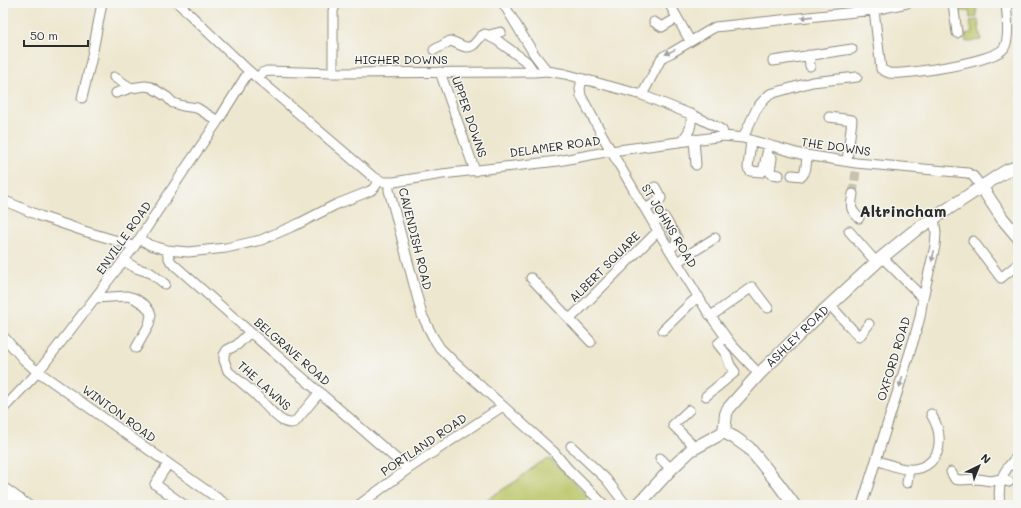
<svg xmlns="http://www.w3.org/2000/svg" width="1021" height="508" viewBox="0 0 1021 508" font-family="Mali,sans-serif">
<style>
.green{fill:#bac668;stroke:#72784a}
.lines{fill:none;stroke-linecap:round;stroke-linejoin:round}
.minor-tunnel{stroke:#c7c1ae;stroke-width:9;stroke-dasharray:9 4.5;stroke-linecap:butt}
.minor-casing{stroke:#8c897d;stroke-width:11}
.major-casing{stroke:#8c897d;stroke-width:14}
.minor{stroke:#fff;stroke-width:9}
.major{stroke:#fff;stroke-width:12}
.oneway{fill:#a0a0a0}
.labels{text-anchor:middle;stroke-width:3;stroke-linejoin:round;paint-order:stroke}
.street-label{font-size:12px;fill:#2b2b2b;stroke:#f6f6f2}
.district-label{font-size:16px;font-weight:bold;fill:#2b2b2b;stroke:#f6f6f2}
</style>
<rect width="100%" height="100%" fill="#f6f6f2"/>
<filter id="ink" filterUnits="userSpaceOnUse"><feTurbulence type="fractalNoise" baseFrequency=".025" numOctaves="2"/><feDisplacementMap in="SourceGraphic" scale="8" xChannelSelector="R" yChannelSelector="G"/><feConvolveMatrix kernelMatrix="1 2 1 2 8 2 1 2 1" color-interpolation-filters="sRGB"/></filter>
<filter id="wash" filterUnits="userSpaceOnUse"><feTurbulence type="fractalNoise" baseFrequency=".012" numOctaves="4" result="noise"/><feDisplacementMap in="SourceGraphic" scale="16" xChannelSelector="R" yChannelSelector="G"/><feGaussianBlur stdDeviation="0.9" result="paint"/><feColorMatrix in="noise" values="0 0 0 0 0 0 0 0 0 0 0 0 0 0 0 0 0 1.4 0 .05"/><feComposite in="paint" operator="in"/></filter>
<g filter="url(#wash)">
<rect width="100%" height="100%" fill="#eee7cf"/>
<path class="green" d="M958,3H976L977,17L970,18L969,11H959Z
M978,20L981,40L966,42L965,34L972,33L970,21Z
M548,459L551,460L588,496L581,505H478L516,481L537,464Z"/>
</g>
<g filter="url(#ink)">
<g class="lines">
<path class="minor-tunnel" d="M853,194L856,171"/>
<g class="minor-casing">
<path id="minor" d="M178,3L211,35L249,71L372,176L383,182H394L442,174L558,161L611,151L724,136L743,138L800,154L856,163L968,173L973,176L981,186
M503,3L534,54L547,71
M669,3L690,41
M953,3L957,33
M874,10L881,69C884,71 886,72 889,73C906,75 995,62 1004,48C1010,40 1007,14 1006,3
M654,22L662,27L677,18
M489,35L501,32
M434,50L450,41C456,42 460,46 466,47C476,48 477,37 485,34L498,41L527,62L534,72
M809,55L810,66
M773,61L852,49
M440,72L475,171
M333,73V11L336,3
M114,77L131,88L116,93
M258,78L262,73L267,71L333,73L534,72L547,71L565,74L642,95L695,116L717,127L722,130L724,136
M582,79L580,89L581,96L611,151L658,231L707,311L731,344L759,374
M131,88L145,86L151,87L167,97L173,103L183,106L197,108L218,121
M642,95L661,59L664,56L671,53L715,27L874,10L907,3
M82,98L91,61L102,3
M829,117L852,120L847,161
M743,138L756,110L761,103L770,94L812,82L857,77
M694,139L696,165
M751,140L748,168L750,171L762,172L763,171L769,145
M682,141C690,131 692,127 691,114
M772,158L770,171L771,174L779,175
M792,175L802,176C807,171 806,163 807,156
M389,182V190L422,315L433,337L440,348L454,362L554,452L568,469L604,505
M853,194C851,207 849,208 859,218
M3,200L40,216L84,231L128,244L134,247
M645,209L660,200L661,198L655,187
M653,222L662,217L665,218L677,238L676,244L669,249
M849,231L876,262
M140,239L150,245L167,250L188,252L226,248L261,240L298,224L335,205L370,191L374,188L379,180
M973,241L1001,278L1018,264
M167,250L168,256L171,262L250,332L408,469
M882,257L923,298
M124,261L136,268L151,273L165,284
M677,262L715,238
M531,278L591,342
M95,298L127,296L134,298L145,305L150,312L151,315L149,325L136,348
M830,305L859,337L869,324
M711,316L752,287L768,308
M570,319L658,231
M663,330L693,301L699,297
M250,332L237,345L227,350L224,355V360L228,371C237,379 246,386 255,394C264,403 272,414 283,421C287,423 290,424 295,422L320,392
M3,336L24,360L33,368L227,505
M706,396L735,372L730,365L726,354L718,344L726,337
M3,409L38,372L134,247L185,169L218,121L249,71
M689,410L673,425L695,447
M571,446L606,479L626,505
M660,458L671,469
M876,460C886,463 896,468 906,469C926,471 941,458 939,437C939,429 935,421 931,414
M168,464L155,484L184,505
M951,472L955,479L960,480L978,479L991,481L1001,479L1009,482
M907,483L909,469
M3,487L28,505
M5,505L13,494
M359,505L408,469L503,406
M862,505L914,339L920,317L923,298L935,246L936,233L934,217
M1000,505C997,483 1002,471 1018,456"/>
</g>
<g class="major-casing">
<g id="major">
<path d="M981,186L1002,218L1018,237"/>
<path id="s1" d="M724,432L726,414L728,409L759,374L815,319L880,259L913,232L998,176L1008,170L1018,167"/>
<path d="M724,432L735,438L749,448L777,482L794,505"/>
<path d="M638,505L671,469L691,450L724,432"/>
</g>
</g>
<use href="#minor" class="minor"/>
<use href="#major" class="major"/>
</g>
<defs><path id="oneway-solid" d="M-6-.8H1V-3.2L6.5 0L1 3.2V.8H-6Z"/></defs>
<g class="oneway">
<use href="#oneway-solid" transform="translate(807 17) rotate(174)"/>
<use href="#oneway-solid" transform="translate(670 52) rotate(154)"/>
<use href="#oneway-solid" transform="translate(933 256) rotate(103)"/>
<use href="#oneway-solid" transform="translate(901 382) rotate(107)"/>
</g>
</g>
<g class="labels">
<g class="street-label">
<text x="401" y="64">HIGHER DOWNS</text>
<text transform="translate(469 117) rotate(71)" y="4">UPPER DOWNS</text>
<text transform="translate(555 147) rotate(-8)" y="4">DELAMER ROAD</text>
<text transform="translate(836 147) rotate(8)" y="4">THE DOWNS</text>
<text transform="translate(669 226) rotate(59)" y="4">ST JOHNS ROAD</text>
<text transform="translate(124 238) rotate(-55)" y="4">ENVILLE ROAD</text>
<text transform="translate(415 239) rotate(76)" y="4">CAVENDISH ROAD</text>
<text transform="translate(605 267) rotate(-45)" y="4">ALBERT SQUARE</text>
<text dy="4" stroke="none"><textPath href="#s1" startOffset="124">ASHLEY ROAD</textPath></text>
<text transform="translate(292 352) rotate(41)" y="4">BELGRAVE ROAD</text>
<text transform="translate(894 359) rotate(-73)" y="4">OXFORD ROAD</text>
<text transform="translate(264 386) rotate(42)" y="4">THE LAWNS</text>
<text transform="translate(119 414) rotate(36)" y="4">WINTON ROAD</text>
<text transform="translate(424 445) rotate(-34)" y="4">PORTLAND ROAD</text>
</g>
<g class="district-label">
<text x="903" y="217">Altrincham</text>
</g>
</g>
<rect width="1021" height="508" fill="none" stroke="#f6f6f2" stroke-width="16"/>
<g transform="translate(979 466) rotate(43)" stroke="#f6f6f2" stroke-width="3" paint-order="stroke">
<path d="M0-3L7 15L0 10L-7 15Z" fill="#2b2b2b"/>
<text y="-6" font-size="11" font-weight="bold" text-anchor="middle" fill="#2b2b2b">N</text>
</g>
<path d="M24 40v6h64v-6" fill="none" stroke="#2b2b2b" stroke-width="2"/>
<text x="30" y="40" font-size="12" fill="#2b2b2b" stroke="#f6f6f2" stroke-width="3" paint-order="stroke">50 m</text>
</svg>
